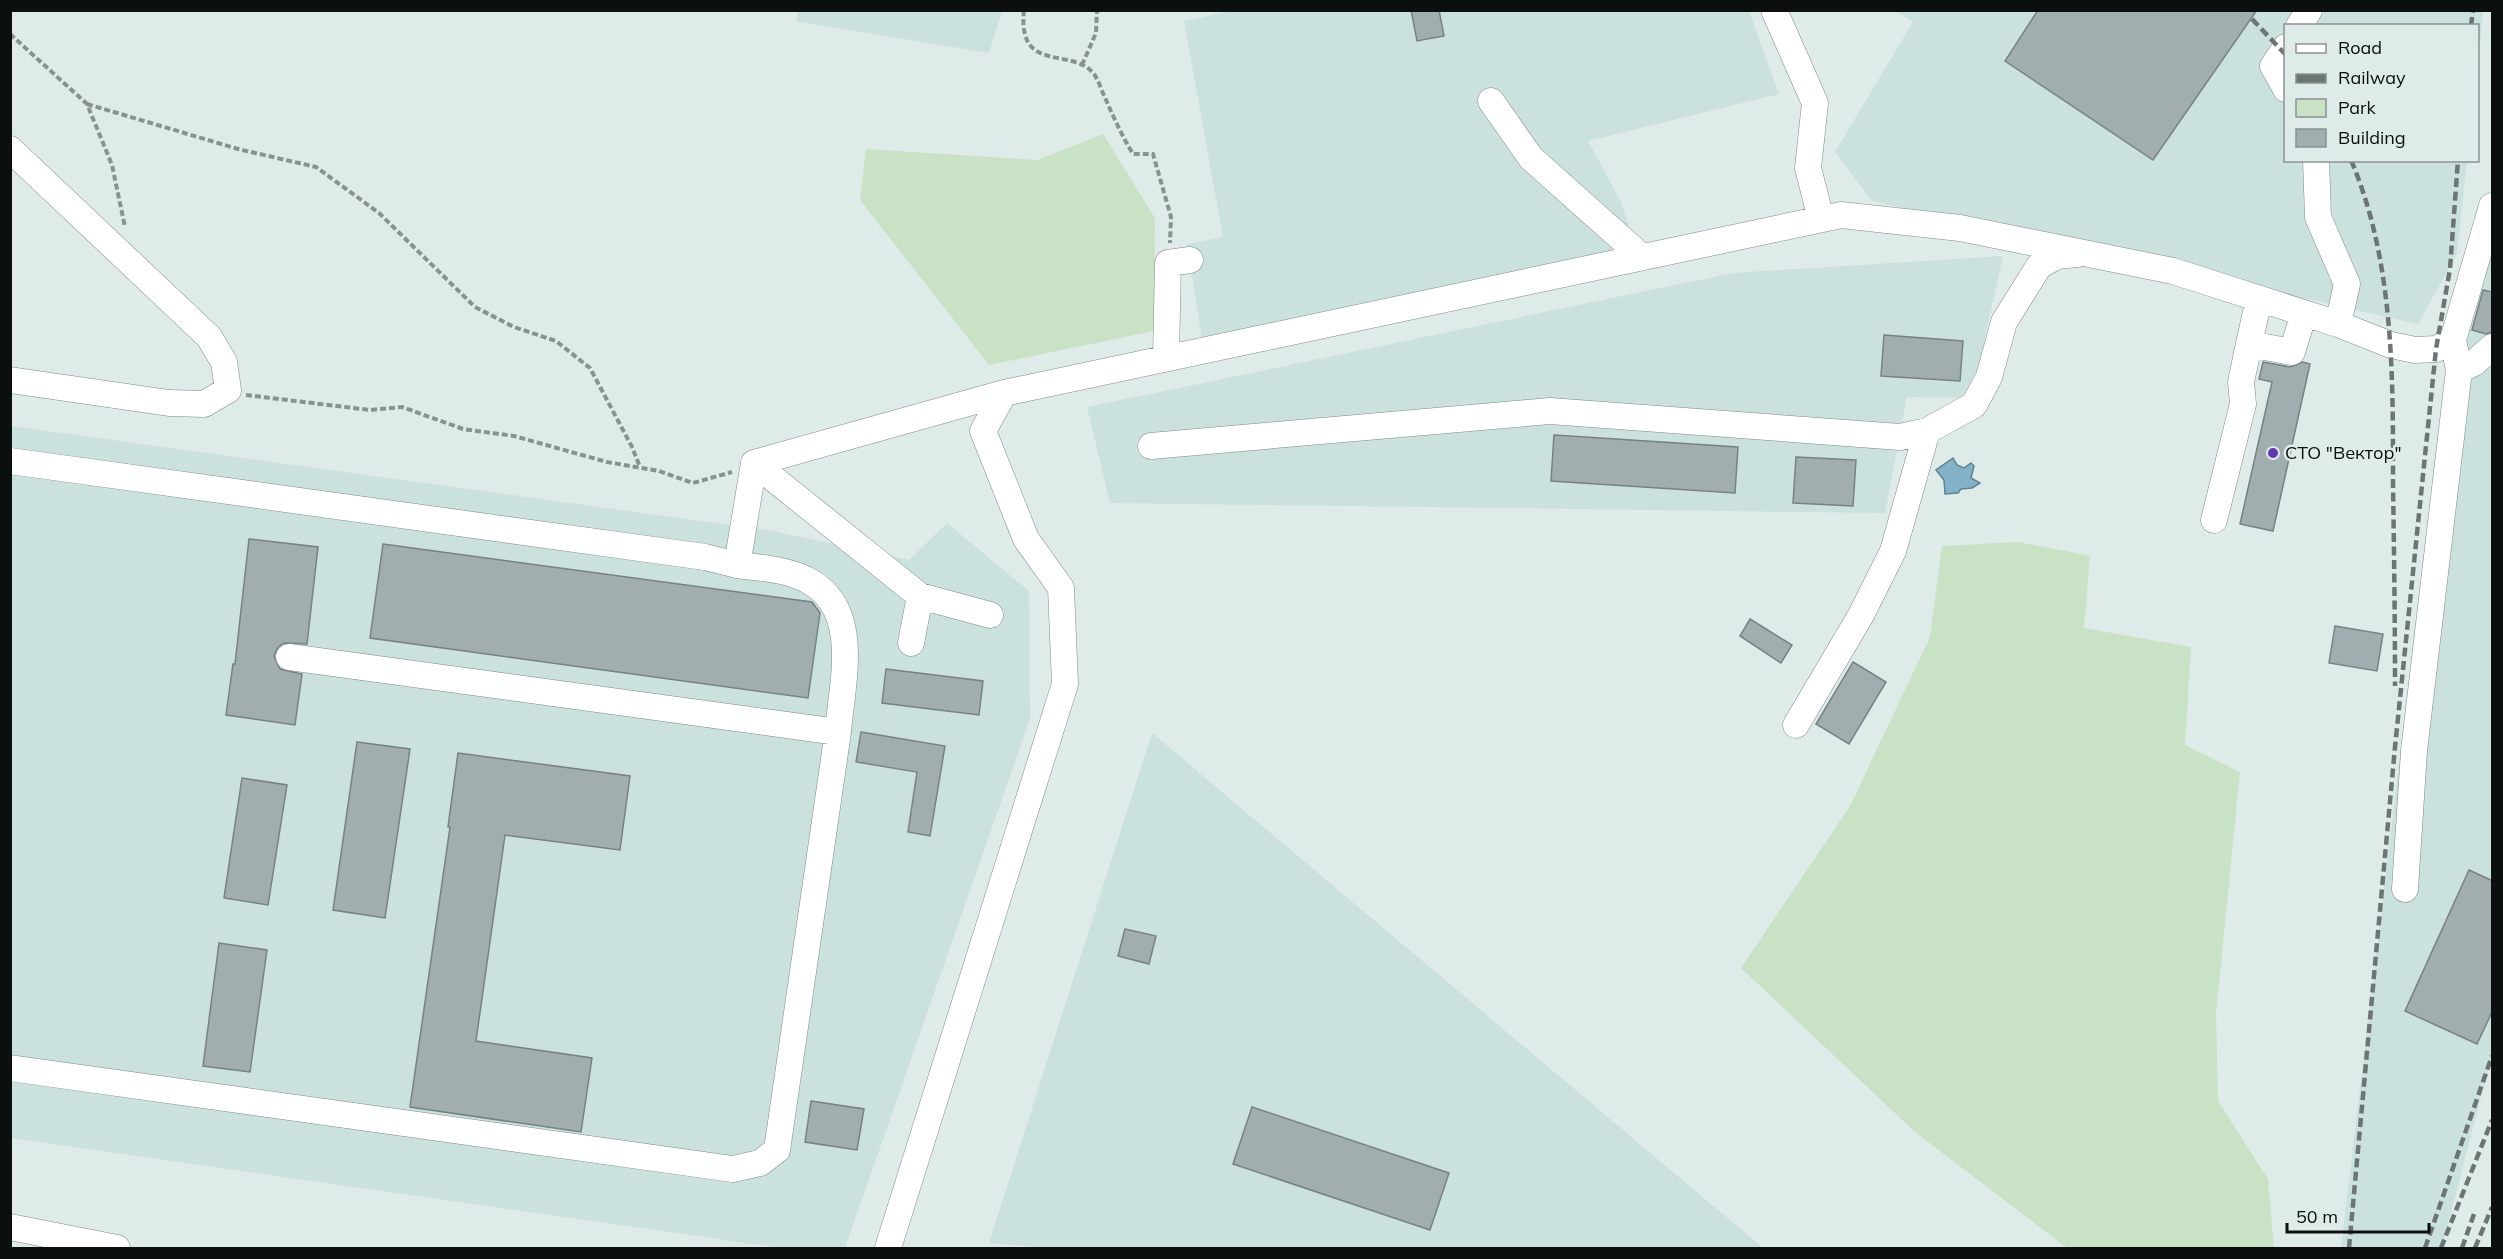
<svg xmlns="http://www.w3.org/2000/svg" width="2503" height="1259" viewBox="0 0 2503 1259" font-family="Mulish,sans-serif">
<style>
.built{fill:#cae1dd}
.green{fill:#c9e2c6}
.water{fill:#84b3c9;stroke:#608291;stroke-width:1.5}
.building{fill:#a1adaf;stroke:#768284;stroke-width:1.5}
.lines{fill:none;stroke-linecap:round;stroke-linejoin:round}
.minor-casing{stroke:#7e8a88;stroke-width:27}
.path{stroke:#899291;stroke-width:4;stroke-dasharray:6 3;stroke-linecap:butt}
.minor{stroke:#fff;stroke-width:26}
.rail{stroke:#6c7573;stroke-width:4.5;stroke-dasharray:9 4.5;stroke-linecap:butt}
.poi-dot{fill:#6037af;stroke:#deebe9;stroke-width:2}
.labels{text-anchor:middle;stroke-width:5;stroke-linejoin:round;paint-order:stroke}
.poi-label{font-size:18px;fill:#0b100f;stroke:#deebe9;text-anchor:start}
</style>
<rect width="100%" height="100%" fill="#deebe9"/>
<path class="built" d="M1236,10L1749,11L1779,94L1588,141L1620,200L1636,247L1203,346L1187,244L1223,237L1184,21Z
M798,11V10L1002,11L989,53L796,21Z
M1896,11H2483L2478,65V26H2286V160L2467,161L2457,254L2418,324L1872,201L1835,152L1913,22Z
M2492,242V1054L2442,1248H2341L2418,605L2466,329Z
M2003,256L1974,386L1966,398L1907,397L1885,513L1110,503L1087,407L1733,273Z
M11,426L773,531L909,560L947,523L1029,591L1030,719L845,1248H781L11,1138Z
M1152,733L1763,1248H1046L989,1243Z"/>
<path class="green" d="M1103,134L1155,218L1154,331L989,365L860,200L866,149L1037,160Z
M2019,542L2090,556L2084,628L2191,647L2185,745L2240,772L2216,1014L2218,1101L2268,1179L2274,1248H2067L1915,1132L1741,968L1850,806L1930,637L1942,546Z"/>
<path class="water" d="M1953,458L1957,465L1964,468L1971,463L1974,466L1971,478L1980,483L1972,488L1961,489L1958,493L1945,494L1944,480L1936,470Z"/>
<path class="building" d="M1411,10H1439L1444,36L1417,41Z
M2038,10H2257L2153,160L2005,61Z
M2483,290L2493,292V332L2486,334L2472,330Z
M1884,335L1963,341L1960,381L1881,376Z
M2263,362L2290,367L2303,362L2310,364L2273,531L2240,524L2272,382L2259,379Z
M1554,435L1738,447L1735,493L1551,481Z
M1796,457L1856,460L1853,506L1793,503Z
M249,539L318,547L307,644L284,643L278,647L274,656L280,669L302,674L295,725L226,715L233,664H235Z
M383,544L812,602L820,613L808,698L370,638Z
M1750,619L1792,645L1781,663L1740,636Z
M2335,626L2383,634L2377,671L2329,663Z
M1853,662L1886,682L1849,744L1816,724Z
M886,669L983,681L979,715L882,703Z
M861,732L945,746L930,836L908,832L917,772L856,762Z
M357,742L410,749L385,918L333,910Z
M458,753L630,776L620,850L505,835L476,1041L592,1058L581,1132L410,1107L450,827H448Z
M242,778L287,785L268,905L224,898Z
M2469,870L2493,881V1010L2477,1044L2405,1011Z
M1125,929L1156,936L1149,964L1118,956Z
M219,943L267,950L250,1072L203,1066Z
M811,1101L864,1109L857,1150L805,1142Z
M1252,1107L1449,1173L1430,1230L1233,1164Z"/>
<g class="lines">
<g class="minor-casing">
<path id="minor" d="M1774,10L1815,103L1808,168L1821,219
M2299,26L2309,10
M2286,47L2273,66L2286,89
M1491,101L1531,158L1642,257
M10,149L209,337L224,362L228,390L204,404L169,403L10,380
M2316,160L2318,217L2347,284L2338,324
M2249,344L2259,299
M1166,358L1168,263L1190,260
M2459,370L2474,363L2492,347
M1151,446L1550,411L1900,437L1927,431L1974,405L1989,377L2004,322L2039,266L2057,256L2077,254
M10,461L705,557L737,565
M754,463L920,596L990,615
M2214,520L2243,404L2241,382L2249,344L2292,352L2304,313
M911,643L920,596
M289,657L838,732C842,682 862,610 809,581C788,569 760,568 737,565L754,463L1004,393
M1796,725L1861,615L1893,551L1927,431
M2405,889L2414,751L2459,370L2453,340L2492,206
M10,1068L733,1169L760,1163L777,1150L838,732
M10,1227L117,1248
M888,1248L1065,684L1061,588L1026,539L983,431L1004,393L1841,215L1960,228L2173,271L2338,324L2391,345L2415,350L2436,349L2453,340"/>
</g>
<path class="path" d="M1024,10C1017,75 1072,46 1094,74C1099,81 1102,92 1106,100C1114,118 1122,136 1133,154H1153L1171,217L1170,243
M10,34L87,104L112,165L125,227
M1082,65L1096,33L1097,10
M87,104L238,149L316,167L379,213L475,307L514,327L556,341L590,368L632,447L640,467
M246,395L370,410L402,407L463,429L514,436L607,462L659,471L693,483L732,472"/>
<use href="#minor" class="minor"/>
<path class="rail" d="M2252,19L2286,55
M2471,26L2473,10
M2351,160C2394,261 2393,375 2393,482C2394,550 2395,618 2395,686
M2349,1248L2395,747L2436,349L2450,269L2458,160
M2425,1248L2492,1056
M2441,1248L2492,1120
M2462,1248L2474,1214
M2475,1248L2492,1207"/>
</g>
<circle class="poi-dot" cx="2273" cy="453" r="6"/>
<g class="labels">
<g class="poi-label">
<text x="2285" y="459">СТО "Вектор"</text>
</g>
</g>
<rect width="2503" height="1259" fill="none" stroke="#0b100f" stroke-width="24"/>
<rect x="2284" y="24" width="195" height="138" fill="#deebe9" stroke="#8a9392" stroke-width="1.5"/>
<rect x="2296" y="44" width="30" height="9" fill="#ffffff" stroke="#8a9392" stroke-width="1.5"/>
<text x="2338" y="54" font-size="18" fill="#0b100f">Road</text>
<rect x="2296" y="74" width="30" height="9" fill="#6c7573" stroke="#8a9392" stroke-width="1.5"/>
<text x="2338" y="84" font-size="18" fill="#0b100f">Railway</text>
<rect x="2296" y="99" width="30" height="18" fill="#c9e2c6" stroke="#8a9392" stroke-width="1.5"/>
<text x="2338" y="114" font-size="18" fill="#0b100f">Park</text>
<rect x="2296" y="129" width="30" height="18" fill="#a1adaf" stroke="#8a9392" stroke-width="1.5"/>
<text x="2338" y="144" font-size="18" fill="#0b100f">Building</text>
<path d="M2287 1223v9h142v-9" fill="none" stroke="#0b100f" stroke-width="3"/>
<text x="2296" y="1223" font-size="18" fill="#0b100f" stroke="#deebe9" stroke-width="4.5" paint-order="stroke">50 m</text>
</svg>
